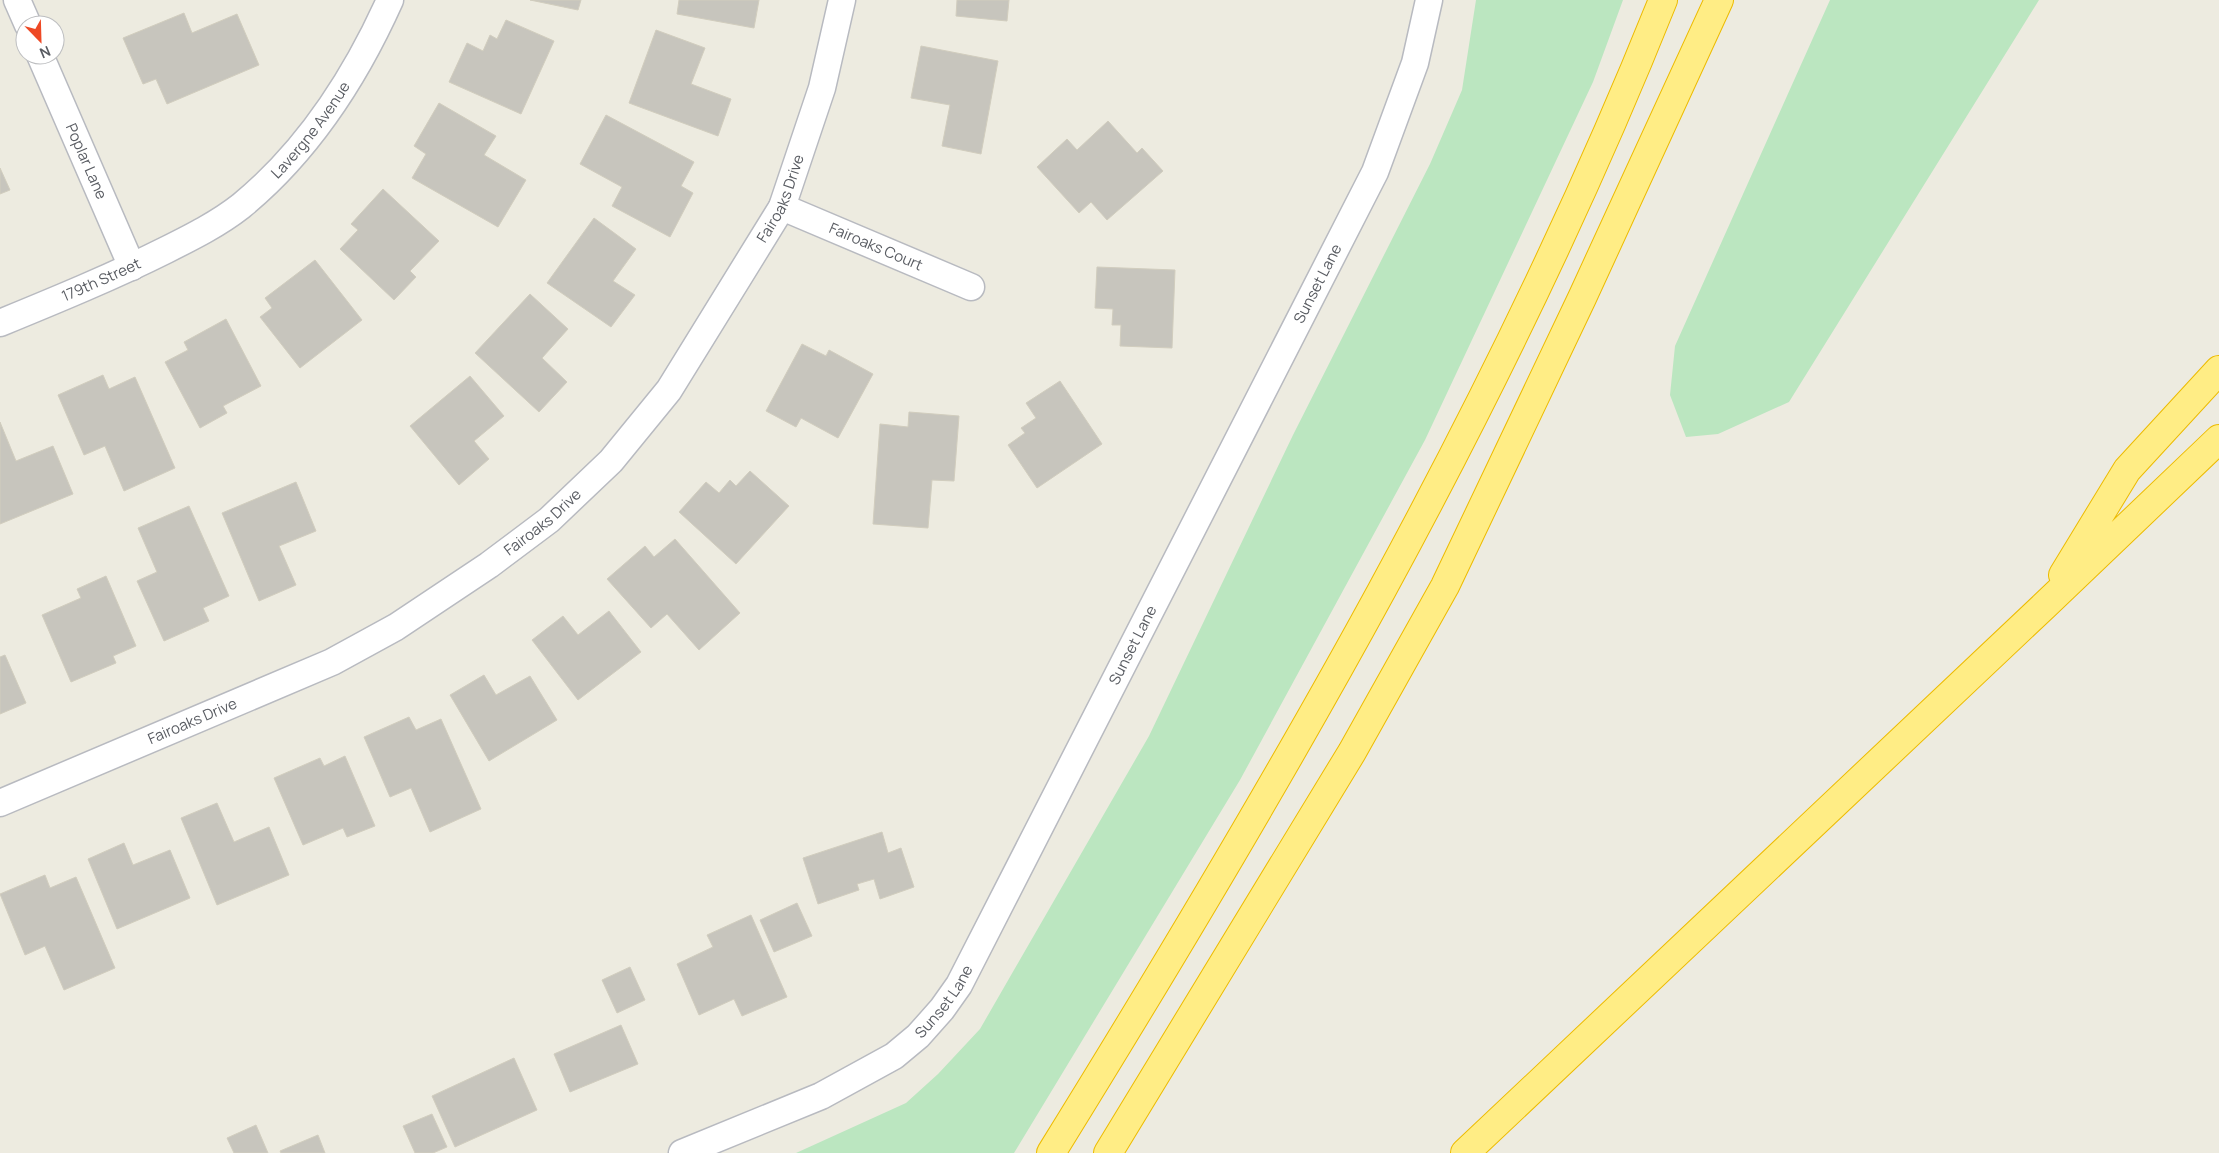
<svg xmlns="http://www.w3.org/2000/svg" width="2219" height="1153" viewBox="0 0 2219 1153" font-family="Manrope,sans-serif">
<style>
.green{fill:#bbe6c0}
.building{fill:#c7c5bd;stroke:#d1cdbe}
.lines{fill:none;stroke-linecap:round;stroke-linejoin:round}
.minor-casing{stroke:#b8bac0;stroke-width:29}
.motorway-casing{stroke:#edbb00;stroke-width:30}
.minor{stroke:#fff;stroke-width:26}
.motorway{stroke:#ffed85;stroke-width:28}
.labels{text-anchor:middle;stroke-width:4;stroke-linejoin:round;paint-order:stroke}
.street-label{font-size:15px;fill:#595c62;stroke:#fff}
</style>
<rect width="100%" height="100%" fill="#edebe0"/>
<path class="green" d="M1476,0H1623L1593,82L1425,440L1240,780L1014,1153H796L906,1103L938,1074L980,1029L1149,736L1293,435L1430,164L1462,90Z
M1830,0H2039L1789,402L1718,434L1686,437L1670,395L1675,346Z"/>
<path class="building" d="M530,0H581L578,10Z
M679,0H759L754,28L677,14Z
M957,0H1009L1007,21L956,16Z
M184,13L192,33L237,14L259,65L167,104L156,79L143,84L123,38Z
M506,20L554,41L521,114L449,82L467,43L483,51L490,35L497,39Z
M656,30L705,48L691,84L731,99L718,136L629,103Z
M921,46L998,61L981,154L942,146L950,105L911,98Z
M439,103L496,136L484,155L526,180L498,227L412,178L426,154L414,146Z
M606,115L694,162L681,186L693,193L670,237L612,206L622,187L580,164Z
M1108,121L1137,153L1142,148L1163,171L1107,220L1091,202L1079,213L1037,167L1067,139L1077,150Z
M0,168L10,190L0,194Z
M383,189L439,241L410,271L416,277L394,300L340,249L358,230L351,224Z
M594,218L636,249L613,281L635,295L611,327L547,283Z
M315,260L362,320L300,368L260,317L272,308L265,298Z
M1097,267L1175,270L1172,348L1120,346L1121,325H1112L1113,309L1095,308Z
M530,294L568,329L542,358L567,382L539,412L475,353Z
M226,319L261,386L223,406L227,413L200,428L165,362L188,350L184,342Z
M802,344L826,356L829,350L873,374L838,438L801,418L796,427L766,411Z
M103,375L109,389L135,377L175,468L124,491L105,446L84,455L58,395Z
M470,376L504,416L474,441L489,459L459,485L410,426Z
M1060,381L1102,444L1037,488L1008,445L1025,433L1021,428L1036,418L1026,403Z
M909,412L959,416L954,481L932,480L928,528L873,524L880,424L908,427Z
M0,422L16,461L53,446L73,494L0,524Z
M750,471L789,506L736,564L679,512L706,482L719,493L730,480L736,486Z
M296,482L316,531L279,546L296,585L259,601L222,513Z
M189,506L229,596L203,608L209,621L164,641L137,581L157,572L138,528Z
M675,539L740,613L699,650L667,614L651,628L607,579L645,546L654,557Z
M106,576L136,646L113,656L116,663L71,682L42,615L81,598L77,589Z
M609,611L641,652L578,700L532,640L563,616L578,635Z
M5,655L26,703L0,714V657Z
M484,675L496,695L530,676L557,720L489,761L450,695Z
M409,717L416,730L441,719L481,809L430,832L411,788L390,797L364,737Z
M345,756L375,826L347,837L343,828L303,845L274,778L320,758L324,766Z
M217,803L234,842L269,827L289,875L217,905L181,818Z
M882,832L888,853L901,848L914,887L880,899L874,879L857,884L859,890L818,904L803,858Z
M124,843L133,865L170,850L190,898L117,929L88,859Z
M45,875L50,888L76,877L115,968L64,990L45,946L25,955L0,894Z
M797,903L812,936L774,952L760,920Z
M751,915L787,997L742,1016L734,999L699,1015L677,964L713,947L707,935Z
M630,967L645,1000L617,1013L602,980Z
M621,1025L638,1064L570,1092L554,1054Z
M514,1058L537,1110L455,1147L432,1096Z
M432,1114L447,1147L433,1153H415L403,1126Z
M256,1125L268,1153H234L227,1138Z
M318,1135L325,1153H281L280,1151Z"/>
<g class="lines">
<g class="minor-casing">
<g id="minor">
<path d="M17,0L28,25"/>
<path id="s1" d="M40,55L132,267"/>
<path id="s2" d="M782,207L971,287"/>
<path id="s3" d="M0,323C56,300 112,277 166,250C192,237 218,224 241,206C308,151 355,78 390,0"/>
<path id="s4" d="M0,803L332,662L396,627L489,565L549,520L611,461L669,390L782,207L822,88L842,0"/>
<path id="s5" d="M682,1153L821,1096L894,1056L918,1036L942,1009L959,985L1375,172L1415,63L1429,0"/>
</g>
</g>
<g class="motorway-casing">
<path id="motorway" d="M2063,575L2127,470L2219,370
M1051,1153C1280,783 1501,405 1663,0
M1108,1153L1352,752L1445,586L1582,298L1719,0
M1465,1153L2044,606L2219,439"/>
</g>
<use href="#minor" class="minor"/>
<use href="#motorway" class="motorway"/>
</g>
<g class="labels">
<g class="street-label">
<text dy="5" stroke="none"><textPath href="#s3" startOffset="372">Lavergne Avenue</textPath></text>
<text dy="5" stroke="none"><textPath href="#s1" startOffset="116">Poplar Lane</textPath></text>
<text dy="5" stroke="none"><textPath href="#s4" startOffset="1020">Fairoaks Drive</textPath></text>
<text dy="5" stroke="none"><textPath href="#s2" startOffset="102">Fairoaks Court</textPath></text>
<text dy="5" stroke="none"><textPath href="#s3" startOffset="110">179th Street</textPath></text>
<text dy="5" stroke="none"><textPath href="#s5" startOffset="1118">Sunset Lane</textPath></text>
<text dy="5" stroke="none"><textPath href="#s4" startOffset="614">Fairoaks Drive</textPath></text>
<text dy="5" stroke="none"><textPath href="#s5" startOffset="712">Sunset Lane</textPath></text>
<text dy="5" stroke="none"><textPath href="#s4" startOffset="209">Fairoaks Drive</textPath></text>
<text dy="5" stroke="none"><textPath href="#s5" startOffset="308">Sunset Lane</textPath></text>
</g>
</g>
<g transform="translate(40 40) rotate(157)"><circle r="24" fill="#ffffff" stroke="#bdbec0"/>
<path d="M0-4L9 19L0 12L-9 19Z" fill="#ee4925"/>
<text y="-8" font-size="14" font-weight="bold" text-anchor="middle" fill="#595c62">N</text>
</g>
</svg>
